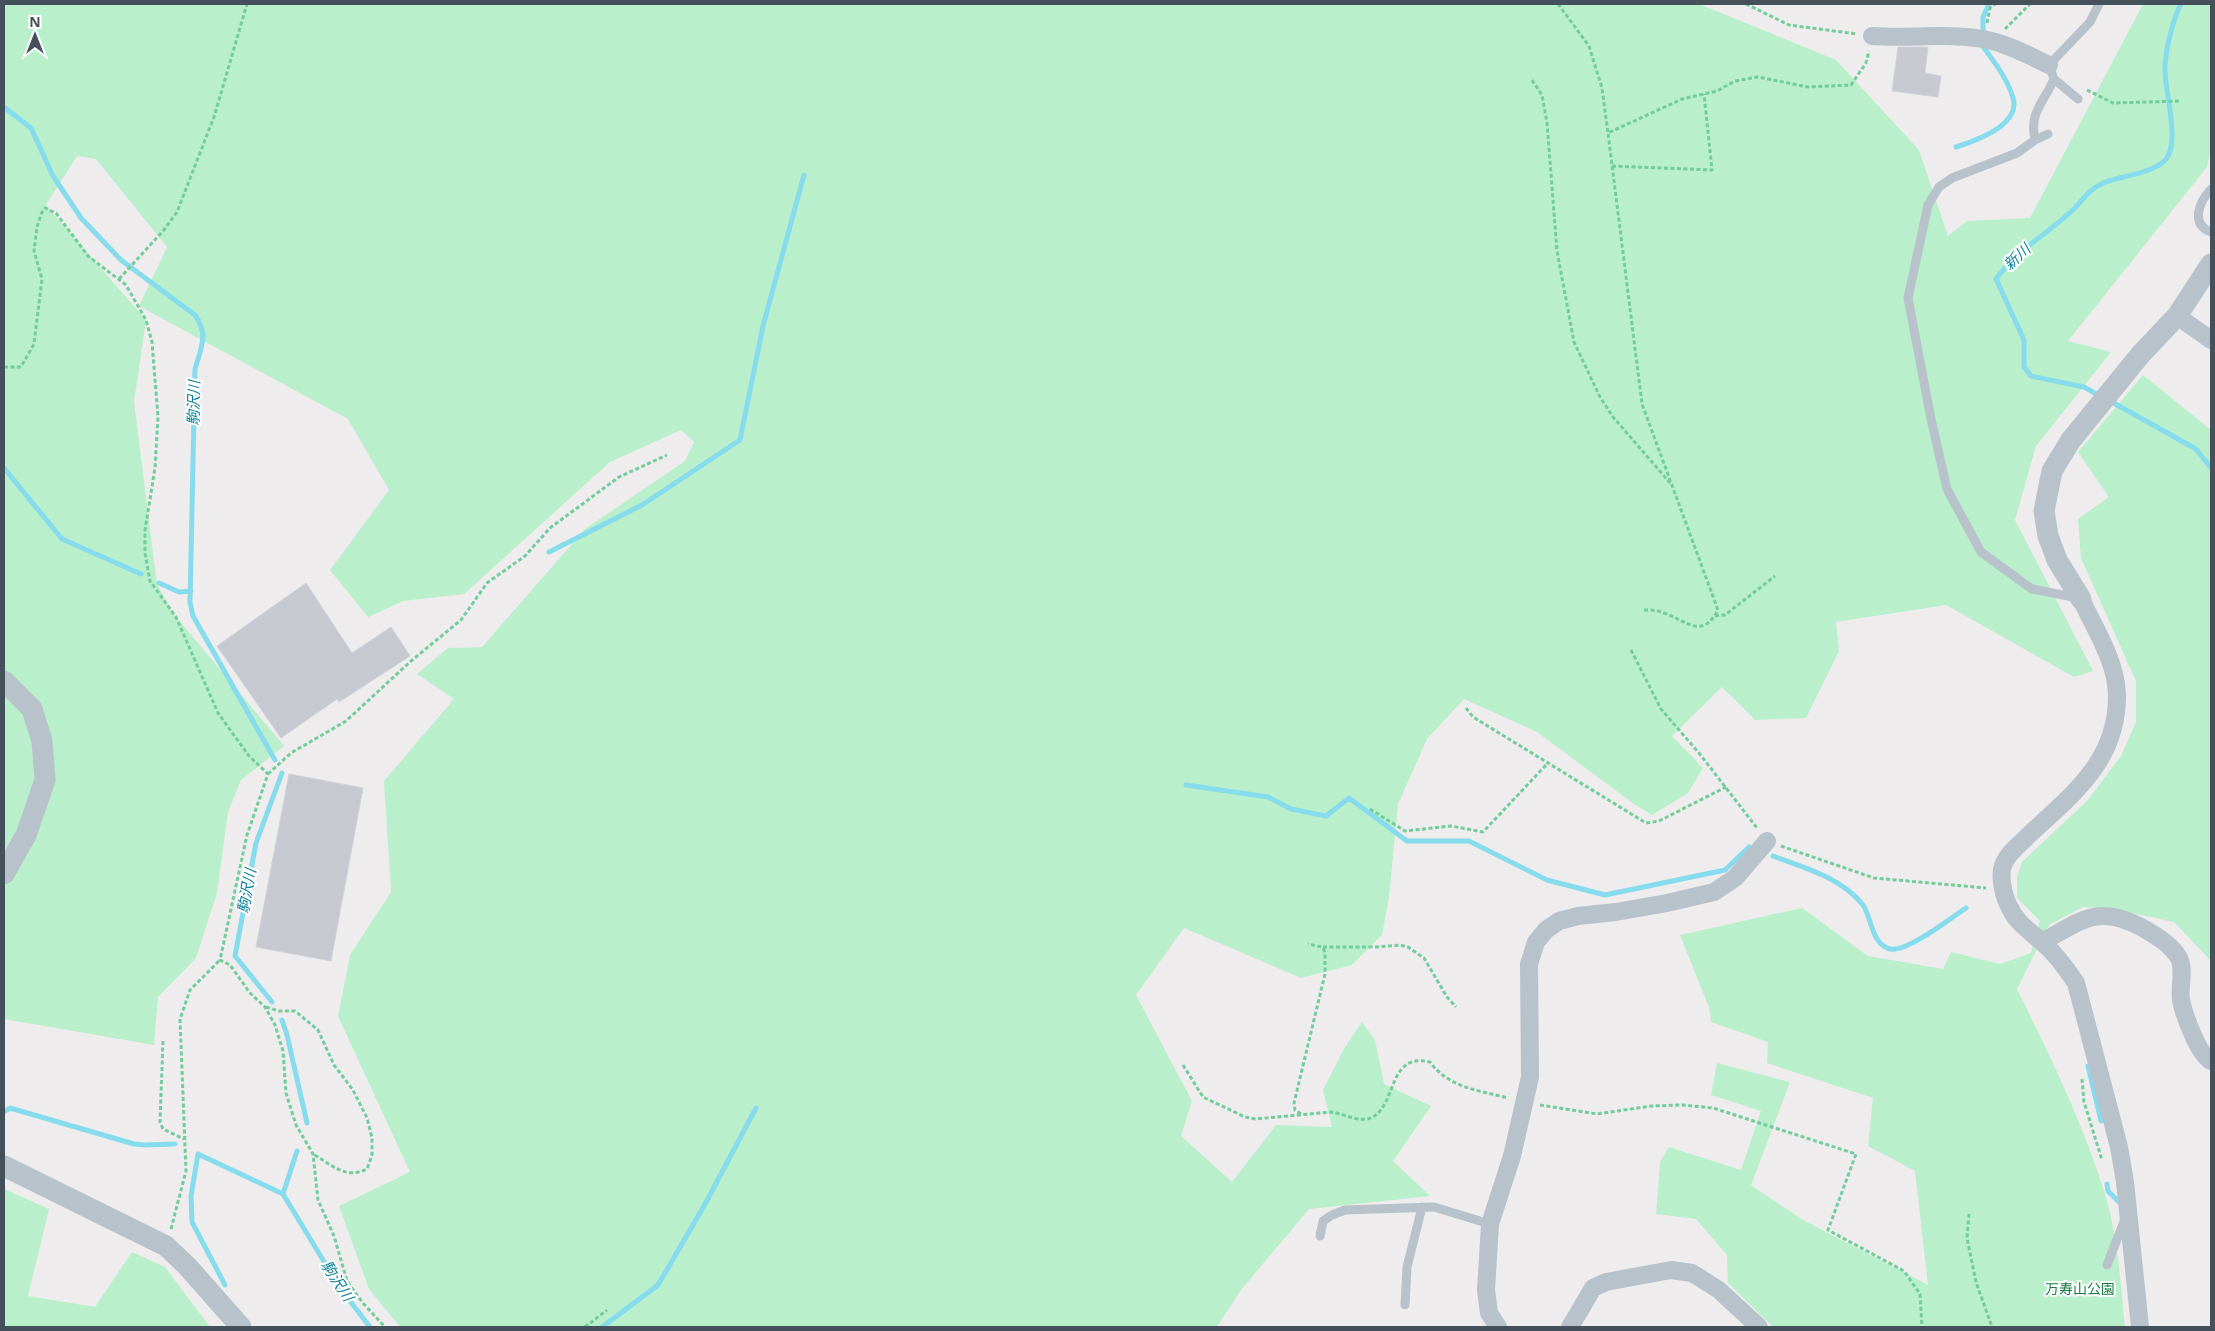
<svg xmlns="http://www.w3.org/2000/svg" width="2215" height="1331" viewBox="0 0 2215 1331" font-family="'Noto Sans','Noto Sans JP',sans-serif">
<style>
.green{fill:#b9efcb}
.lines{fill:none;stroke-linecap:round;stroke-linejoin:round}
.stream{stroke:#86dcec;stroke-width:5}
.building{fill:#c6cad0;stroke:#d0d3d8}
.path{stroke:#71cd9b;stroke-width:3;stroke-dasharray:4 2.5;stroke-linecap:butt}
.service{stroke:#b8c2ca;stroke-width:9}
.minor{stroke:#b8c2ca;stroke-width:18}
.tertiary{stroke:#b8c2ca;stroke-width:21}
.labels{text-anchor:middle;stroke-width:4;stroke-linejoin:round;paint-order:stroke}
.park-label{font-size:14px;fill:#167b44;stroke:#fff}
.water-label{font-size:15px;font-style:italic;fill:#0c8298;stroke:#fff}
</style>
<rect width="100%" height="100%" fill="#efeced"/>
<path class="green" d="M4,4H1699L1836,60L1919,150L1948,236L1967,221L2030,218L2143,4H2211V148L2207,167L2068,341L2111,352L2036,446L2015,520L2093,671L2074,677L1946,605L1836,622L1839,651L1806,718L1755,720L1722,687L1672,736L1703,768L1688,793L1652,815L1634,804L1537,732L1464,699L1427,739L1398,804L1389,897L1382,935L1352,965L1301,978L1184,928L1136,995L1192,1101L1181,1136L1232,1182L1276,1125L1332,1127L1323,1090L1345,1047L1362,1022L1375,1040L1384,1084L1431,1106L1393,1161L1430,1196L1309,1209L1241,1290L1217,1327H400L369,1289L339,1206L410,1172L338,1016L350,955L391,892L384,781L454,699L417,674L448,648L482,647L585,529L685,461L694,442L681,430L610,462L464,594L403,601L368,617L330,570L389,490L348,419L139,306L167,247L96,159L77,156L46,205L146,320L134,402L157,584L172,612L284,746L241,780L228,812L217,893L196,958L158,997L154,1045L4,1019Z
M2143,375L2211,430V961L2174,922L2113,909L2083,907L2049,925L2017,989C2049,1054 2081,1119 2103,1188C2118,1233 2120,1281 2125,1327H1773L1728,1283L1727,1255L1696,1219L1656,1214L1660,1162L1669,1147L1741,1170L1761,1111L1711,1095L1717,1063L1790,1082L1751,1185L1803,1220L1928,1285L1915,1171L1868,1146L1873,1098L1767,1063L1768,1042L1711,1022L1709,1007L1680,935L1802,908L1868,956L1943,969L1951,952L2000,964L2031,953L2040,921L2017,898V877L2022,862L2087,801L2121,756L2136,722V681L2081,558L2078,519L2109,497L2078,452Z
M4,1189L49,1209L28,1296L95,1307L132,1252L165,1267L210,1327H4Z"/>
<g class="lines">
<path class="stream" d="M1983,32V17L1989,4
M4,107L31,128L53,176L81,218L121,260L195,315C209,335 201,347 195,369L190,602L193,616L275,760
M1956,147C1975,141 2021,125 2013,98C2008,80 1995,63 1984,48
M2100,396L2084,387L2031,376L2024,367V340L1996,279C2017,250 2050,232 2075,208C2084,198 2090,189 2103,183C2119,176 2160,173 2168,156C2179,136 2164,89 2165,66C2166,48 2173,19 2181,4
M2110,401L2196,449L2211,468
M4,468L62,539L141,574
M549,552L642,505L740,440L763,326L804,175
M159,583L179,592L191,591
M1186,785L1268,797L1291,809L1326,816L1349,798L1407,841H1469L1547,880L1605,895L1725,870L1749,847
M1773,856C1804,868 1841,877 1863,905C1872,918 1871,944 1890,949C1906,953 1951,918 1966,908
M272,1002L235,956L256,843L282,773
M282,1020L287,1035L307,1123
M2088,1066L2101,1121
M4,1112L10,1108L134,1144L145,1145L175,1144
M297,1151L283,1194L340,1288L370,1327
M2107,1184L2108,1191L2119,1202
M225,1285L192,1222L191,1196L198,1154L283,1194
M602,1327L658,1285L704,1206L756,1108"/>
</g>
<path class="building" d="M1898,47H1928L1925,73L1941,76L1938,97L1892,91Z
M306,583L352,653L391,627L410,656L339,702L337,699L281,738L217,646Z
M289,774L363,788L331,961L256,947Z"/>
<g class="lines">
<path class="path" d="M1558,4L1589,46L1602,88L1608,133
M1746,4L1789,25L1857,34
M1987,23L1990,8L1995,4
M2005,29L2030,4
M1532,80L1542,95L1547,123L1557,251L1574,342L1600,397L1613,417L1671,484
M2087,90L2113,103L2181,101
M1612,166L1712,170L1704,94
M119,279L164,230L177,212L214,117L247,4
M4,367H21L34,344L42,279L34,251L37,227L41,214L45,208L56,213L88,256L126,285L146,320L152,342L158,417L155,468L145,530V553L150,581L176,617L218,713L249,756L268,774L247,835L220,960L230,965L250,993L265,1007L275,1025L283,1051L286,1093L296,1125L313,1154L318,1200L334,1236L347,1281L362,1302L385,1327
M1644,610C1651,610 1658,610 1664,613C1687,621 1702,640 1718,610L1642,404L1608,133L1682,99L1717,91L1735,81L1758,77L1808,87L1851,85L1866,63L1869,51
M1715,616L1725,615L1775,576
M1631,650L1661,709L1699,753L1757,828
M1466,708L1473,717L1646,823L1659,821L1726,787
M268,774L291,753L346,721L411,661L461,620L487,583L525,556L550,528L619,477L667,455
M1370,809L1405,831L1451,826L1483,832L1547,764
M1781,846L1874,878L1986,888
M1323,947H1376L1400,945L1408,947L1424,958L1447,997L1456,1007
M266,1007L279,1011H295L318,1030L334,1065L353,1090L367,1118L372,1138V1155L367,1169C345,1180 331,1164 313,1154
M163,1041L160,1122L163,1129L184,1139
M1183,1065L1203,1097L1245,1117L1255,1119L1331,1112C1344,1113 1359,1124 1373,1117C1397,1103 1388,1052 1430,1062C1449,1088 1478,1090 1508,1098
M2082,1079L2084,1102L2102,1160
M1540,1105L1597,1114L1651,1106L1682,1105L1713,1108L1856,1154L1828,1230L1904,1271L1920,1294L1922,1327
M1301,1114L1295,1110L1294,1103L1325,974V952L1322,947L1308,944
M1969,1214L1967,1238L1976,1282L1992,1327
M171,1229L186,1171L180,1019L190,990L220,960
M585,1327L607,1310"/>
<path class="service" d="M2054,79L2078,99
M2035,140L2048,134
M2211,189C2199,202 2190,224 2211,232
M2078,598L2032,589L1981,552L1947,489L1931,419L1908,298L1928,205L1939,187L1952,178L2017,153L2035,140C2029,112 2043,104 2054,79L2049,65L2090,22L2099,4
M1320,1236L1323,1221L1332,1215L1345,1210L1434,1207L1490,1224
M2107,1265L2125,1219
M1405,1305L1407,1267L1422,1207"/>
<path class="minor" d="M1872,36C1911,39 1950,32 1988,40C2010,45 2030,56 2049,65
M2177,316L2211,340
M2081,599C2095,629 2116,661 2117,694C2118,760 2074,793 2030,834C2020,844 2005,855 2002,869C2000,880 2004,897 2009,906C2016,923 2030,931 2042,942C2056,954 2066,968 2076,983L2119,1147L2125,1182L2140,1327
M2042,942C2081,921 2097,904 2141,927C2155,935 2171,944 2179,958C2185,970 2179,987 2181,1000C2184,1015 2198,1054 2211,1061
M1498,1327L1489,1313L1486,1290L1490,1224L1512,1156L1530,1077L1529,964L1536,942L1546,930L1559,921L1578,916L1616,912L1667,903L1714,892L1735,878L1767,841
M1570,1327L1593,1288L1606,1282L1671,1270L1692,1273L1719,1290L1759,1327"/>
<path class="tertiary" d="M2081,599L2057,560L2048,536L2044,511L2052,471L2071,440L2141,354L2177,316L2211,264
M4,681L32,709L42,741L45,780L26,835L4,874
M4,1166L166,1246L187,1266L241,1327"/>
</g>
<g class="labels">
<g class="park-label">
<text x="2080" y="1294">万寿山公園</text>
</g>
<g class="water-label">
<text transform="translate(2017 257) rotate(-43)" y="5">新川</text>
<text transform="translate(194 403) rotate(-89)" y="5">駒沢川</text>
<text transform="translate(247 891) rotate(-80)" y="5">駒沢川</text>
<text transform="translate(337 1281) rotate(57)" y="5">駒沢川</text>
</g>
</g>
<rect width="2215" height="1331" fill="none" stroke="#45515a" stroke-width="10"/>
<g transform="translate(35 35)" stroke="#ffffff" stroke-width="4" paint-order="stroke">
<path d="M0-4L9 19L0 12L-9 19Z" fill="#45515a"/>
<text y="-8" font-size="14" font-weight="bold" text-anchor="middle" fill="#45515a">N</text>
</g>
</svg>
